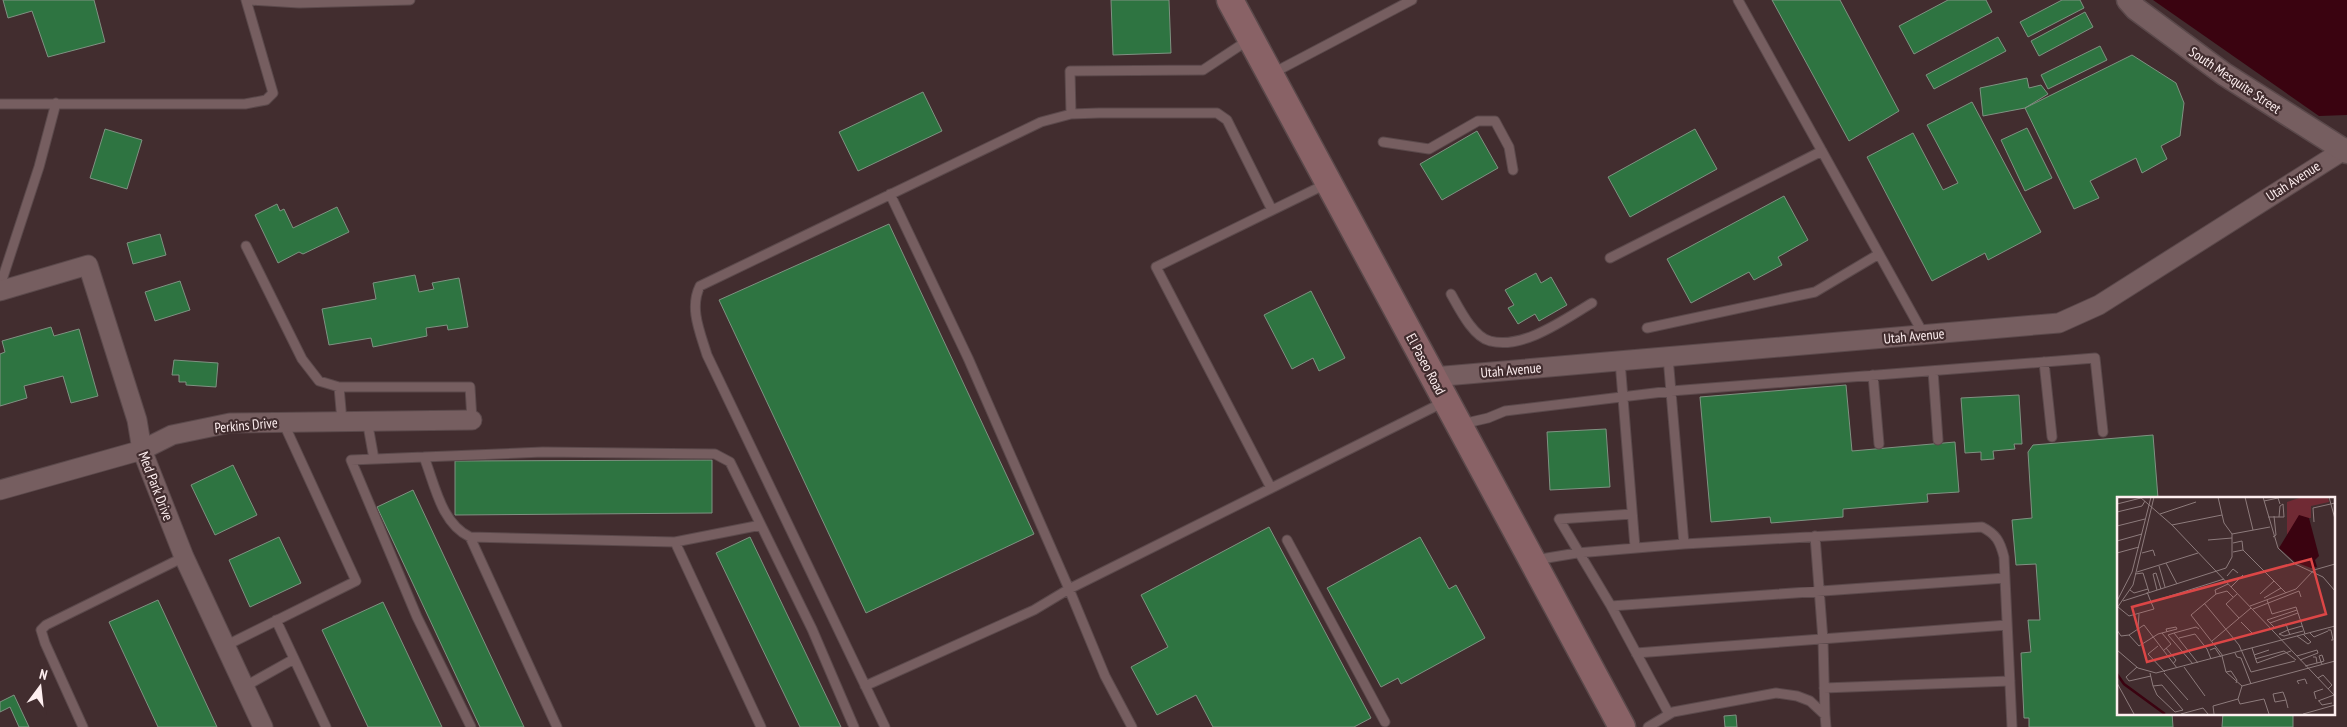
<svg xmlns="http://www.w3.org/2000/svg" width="2347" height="727" viewBox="0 0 2347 727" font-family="'PT Sans Narrow',sans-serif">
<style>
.water{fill:#3a0310}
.building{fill:#2e7441;stroke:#7f9282}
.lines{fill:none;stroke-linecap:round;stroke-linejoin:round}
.service-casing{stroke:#5b494b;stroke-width:11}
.minor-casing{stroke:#5b494b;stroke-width:21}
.tertiary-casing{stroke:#5b494b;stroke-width:25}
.secondary-casing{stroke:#5b494b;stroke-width:29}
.service{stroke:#765e60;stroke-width:9}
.minor{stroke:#765e60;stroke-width:19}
.tertiary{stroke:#765e60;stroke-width:22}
.secondary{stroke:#896266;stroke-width:26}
.labels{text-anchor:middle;stroke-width:4.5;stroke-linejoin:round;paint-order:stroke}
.street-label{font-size:14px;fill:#feeff0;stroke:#422d2f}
.inset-river{fill:none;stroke:#3a0310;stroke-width:2.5}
.inset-road{fill:none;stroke:#8d7b7c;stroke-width:1}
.view{fill:#dc4646;fill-opacity:0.15;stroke:#dc4646;stroke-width:2.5}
.inset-edge{fill:none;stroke:#feeff0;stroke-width:2.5}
</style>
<rect width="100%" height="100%" fill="#422d2f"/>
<path class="water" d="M2153,0H2347V115L2319,116Z"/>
<path class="building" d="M3,0H94L105,42L48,57L32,11L8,18Z
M1111,0H1169L1171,53L1113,55Z
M1772,0H1840L1899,111L1849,141Z
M1948,0H1986L1992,12L1914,54L1899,26Z
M2062,0H2080L2084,8L2028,37L2020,22Z
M2085,12L2093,27L2039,56L2031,41Z
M1998,37L2006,51L1934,89L1926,75Z
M2100,46L2107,60L2048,89L2041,75Z
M2132,55L2176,83L2184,103L2180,136L2161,146L2167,159L2142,173L2136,158L2090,181L2099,198L2074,209L2025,108Z
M2027,78L2029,88L2041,85L2048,94L2025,108L1983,116L1980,88Z
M923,92L942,131L858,171L839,132Z
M1972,102L2041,232L1988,260L1985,253L1932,281L1867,157L1913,133L1943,190L1958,183L1927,125Z
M2027,128L2052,178L2025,191L2001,140Z
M105,129L142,140L127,189L90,178Z
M1695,129L1717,169L1630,217L1608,177Z
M1477,131L1498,168L1442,200L1420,164Z
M1784,196L1808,240L1778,257L1782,265L1754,280L1749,272L1691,303L1667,259Z
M277,204L280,211L284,209L293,228L337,207L349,232L303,254L299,252L278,263L255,215Z
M889,224L1034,534L866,613L719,300Z
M160,234L166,255L133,264L127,243Z
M1536,273L1541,283L1551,277L1567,305L1539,321L1535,314L1518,324L1508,308L1514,305L1505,290Z
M415,275L419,292L434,289L432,283L459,278L468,327L448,330L447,325L426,328L427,336L373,347L371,338L329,345L322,309L376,299L373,283Z
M180,281L190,310L155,321L145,292Z
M1311,291L1345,358L1319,371L1313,358L1292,369L1264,315Z
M51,327L54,336L79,329L98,396L71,403L63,376L24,386L27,398L0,406V354L5,352L2,341Z
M174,360L218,363L216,387L186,385V382H179V375H172Z
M1846,385L1852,451L1955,442L1959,492L1927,494L1928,502L1843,509V517L1771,523L1770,517L1711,522L1700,397Z
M2019,395L2022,444H2014L2015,449L1993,451L1994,459L1981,460V452L1965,453L1961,398Z
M1606,429L1610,487L1550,490L1547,432Z
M2153,435L2158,498H2118V713H2172L2173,727H2029V718H2024L2021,653L2031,652L2028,620H2040L2036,564L2016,565L2012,520L2032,518L2028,452L2033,445Z
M712,460V513L455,515V461Z
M233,465L257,515L215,535L191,485Z
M413,490L524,727H480L377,507Z
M1269,527L1371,718L1354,727H1213L1196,695L1157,715L1131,667L1168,647L1141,595Z
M279,537L301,583L250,607L229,560Z
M750,537L841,727H800L716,553Z
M1420,537L1449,589L1456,585L1485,638L1401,684L1398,678L1381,687L1327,588Z
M158,600L217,727H158L109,622Z
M383,602L442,727H368L322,630Z
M14,695L29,727H19L10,707L0,712V702Z
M2223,713H2293V727H2222Z
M1736,715L1737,727H1725L1724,716Z"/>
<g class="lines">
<g class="service-casing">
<path id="service" d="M250,0L299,3L410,0
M1738,0L1924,335
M1273,73L1412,0
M0,104H245L266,100L273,93L246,0
M1071,114L1070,71L1203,70L1250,39
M1383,142L1429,149L1478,121H1495L1509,147L1513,170
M890,194L968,358L1069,589L1105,676L1132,727
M246,246L302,359L319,381L339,387
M1610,258L1822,151
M0,286L39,167L56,103
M1451,294C1459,308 1473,337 1490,341C1523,350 1565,319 1592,303
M1647,328L1815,292L1879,254
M1668,357L1684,544L1982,527C1996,534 2000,541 2004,557L2012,727
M1620,361L1635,547
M2044,362L2052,437
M1933,371L1938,440
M1873,375L1879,444
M367,420L374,459
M342,421L339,387H470L472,420
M1462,424L1488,418L1505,411L1671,391L2095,358L2103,432
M424,457L543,452L715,454L730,462L812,629L854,727
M1271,488L1156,267L1326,184
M1815,536L1823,640L1825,715
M470,537L557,727
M1287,540L1385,722
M675,542L761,525
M1535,560L1577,553L1684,544
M1611,606L1559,519L1632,514
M276,620L326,727
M225,646L356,581L283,422
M1636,653L2007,625
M865,686L1034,610L1069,589L1444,402
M244,687L294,659
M1824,688L2010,681
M1669,714L1611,606L2005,578
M83,727L45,643L41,630L46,625L184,557
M471,727L417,617L351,460L424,457C435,485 441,523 470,537L675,542L761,727
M885,727L707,355C700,332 689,308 700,286L1041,122L1071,114L1099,113H1217L1227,120L1272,210
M1648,727L1673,712L1776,693L1797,696L1810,701L1825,715L1826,727"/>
</g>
<g class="minor-casing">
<path id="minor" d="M0,291L88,265L137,420L142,450L184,557L263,727
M1433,377L2059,323L2099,305L2347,148
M0,490L142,450L172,435L230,423L472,420"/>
</g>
<g class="tertiary-casing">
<path id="tertiary" d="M2128,0L2136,9L2224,74L2347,152"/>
</g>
<g class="secondary-casing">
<path id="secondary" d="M1230,0L1622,727"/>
</g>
<use href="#service" class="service"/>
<use href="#minor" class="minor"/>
<use href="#tertiary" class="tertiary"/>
<use href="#secondary" class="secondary"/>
</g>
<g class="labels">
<g class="street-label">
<text transform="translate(2235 80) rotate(34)" y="5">South Mesquite Street</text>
<text transform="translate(2293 181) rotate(-33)" y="5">Utah Avenue</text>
<text transform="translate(1914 336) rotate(-5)" y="5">Utah Avenue</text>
<text transform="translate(1426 364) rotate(62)" y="5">El Paseo Road</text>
<text transform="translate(1511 370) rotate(-5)" y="5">Utah Avenue</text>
<text transform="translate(246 425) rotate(-5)" y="5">Perkins Drive</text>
<text transform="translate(156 486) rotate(69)" y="5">Med Park Drive</text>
</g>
</g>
<g transform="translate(2117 497)">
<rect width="218" height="218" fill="#422d2f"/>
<path d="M185,0H211L212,5L194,9V21H182L170,38V5Z" fill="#702a34"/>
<path d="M182,18L192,21L202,59L198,63L200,70L194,71L178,65L162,51Z" fill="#3a0310"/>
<path class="inset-river" d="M0,177L7,187L48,217"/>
<path class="inset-road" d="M23,0L55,28L218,199M128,0L136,33M146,0L161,51L178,67L206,80L218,94M212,0L218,22M147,4L161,1L163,7M0,7L24,1M0,15L25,9L28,4M43,17L79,5M151,20H167L166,7L163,9L162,20M197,25L196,11L218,6M55,28L105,18M0,29L28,22M115,37L153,30M156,40L159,38L157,19M91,43L115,41M0,44L25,37M116,46L125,44L126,53M116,55L126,53L169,96M0,56L22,50M25,56L36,53L38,59M49,66L60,87M42,69L48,90M20,75L81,56M18,77L26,76L32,95M110,79L116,72L121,76M114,90L126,78M13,93L17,96L31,92M40,93L36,77L39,76L44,92M30,95L34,105L107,82M99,97L98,93L111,87M120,97L109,107L122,121M143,97L157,84M147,101L164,91M150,103L155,117L179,110L188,137M0,104L15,75L34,0M6,104L109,71L115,60V37L107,26L101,0M87,106L122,148L134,175L178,164M133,109L179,92L197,73L218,67M1,110L12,119L37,112L34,105M0,111L16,88L37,0M136,112L182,94L184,100M124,125L136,137M153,126L181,116M157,130L150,123L180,113M156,131L169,127L171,133L162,137M21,132L22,117M0,133L4,139L12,138L27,128L60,171M211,133H214L216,143H214M50,135L49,132L59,130L60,132M45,136L54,147L46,154M57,136L79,130L82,132M193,136L197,140L211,134M162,137L167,139L186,134M12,138L22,149L41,137L60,132M173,138L171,133L185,129M180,139L191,147L194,145L186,137M62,141L78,137L90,152L94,162M95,144L134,111M41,149L31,157L48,175M49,151L59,163L56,167M135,151L140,166L174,154M0,153L21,171L39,176L218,129M93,153L98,151L104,160M118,156L120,160L124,161L134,187M137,158L152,153M105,159L109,175L125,189L218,164M106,159L74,118L99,97L110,94L116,100M180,159L200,153L201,156L183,163M138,162L167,154L179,163M200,166L204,165L207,164L205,158L202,159L204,165L205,167M76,167L51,138L57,136L81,166M188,169L200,166L199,160H196M20,170L9,180L12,184L34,179M67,170L88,199M109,175L114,174L120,183L119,186M33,176L36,189L40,198L58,215L66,213L45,188L36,189M47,176L71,203M201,181L206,178L215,188L211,192M0,186L17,217M182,187L180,184L188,182L190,187M121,202L123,207L147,202L152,217M199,202L197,195L206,192M169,203L158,205L156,197L166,195L169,203L171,211M201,204L217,198M202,204L205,208L215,206M64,217L86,211L91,217M97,217L96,209L121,202L125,189M186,217L218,208"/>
<path class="view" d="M194,62L209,117L30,165L15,110Z"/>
<rect width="218" height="218" class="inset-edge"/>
</g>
<g transform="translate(40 687) rotate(15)" stroke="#422d2f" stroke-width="4" paint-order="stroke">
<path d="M0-4L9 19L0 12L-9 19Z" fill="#feeff0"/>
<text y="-8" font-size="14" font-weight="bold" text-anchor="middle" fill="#feeff0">N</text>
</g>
</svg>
